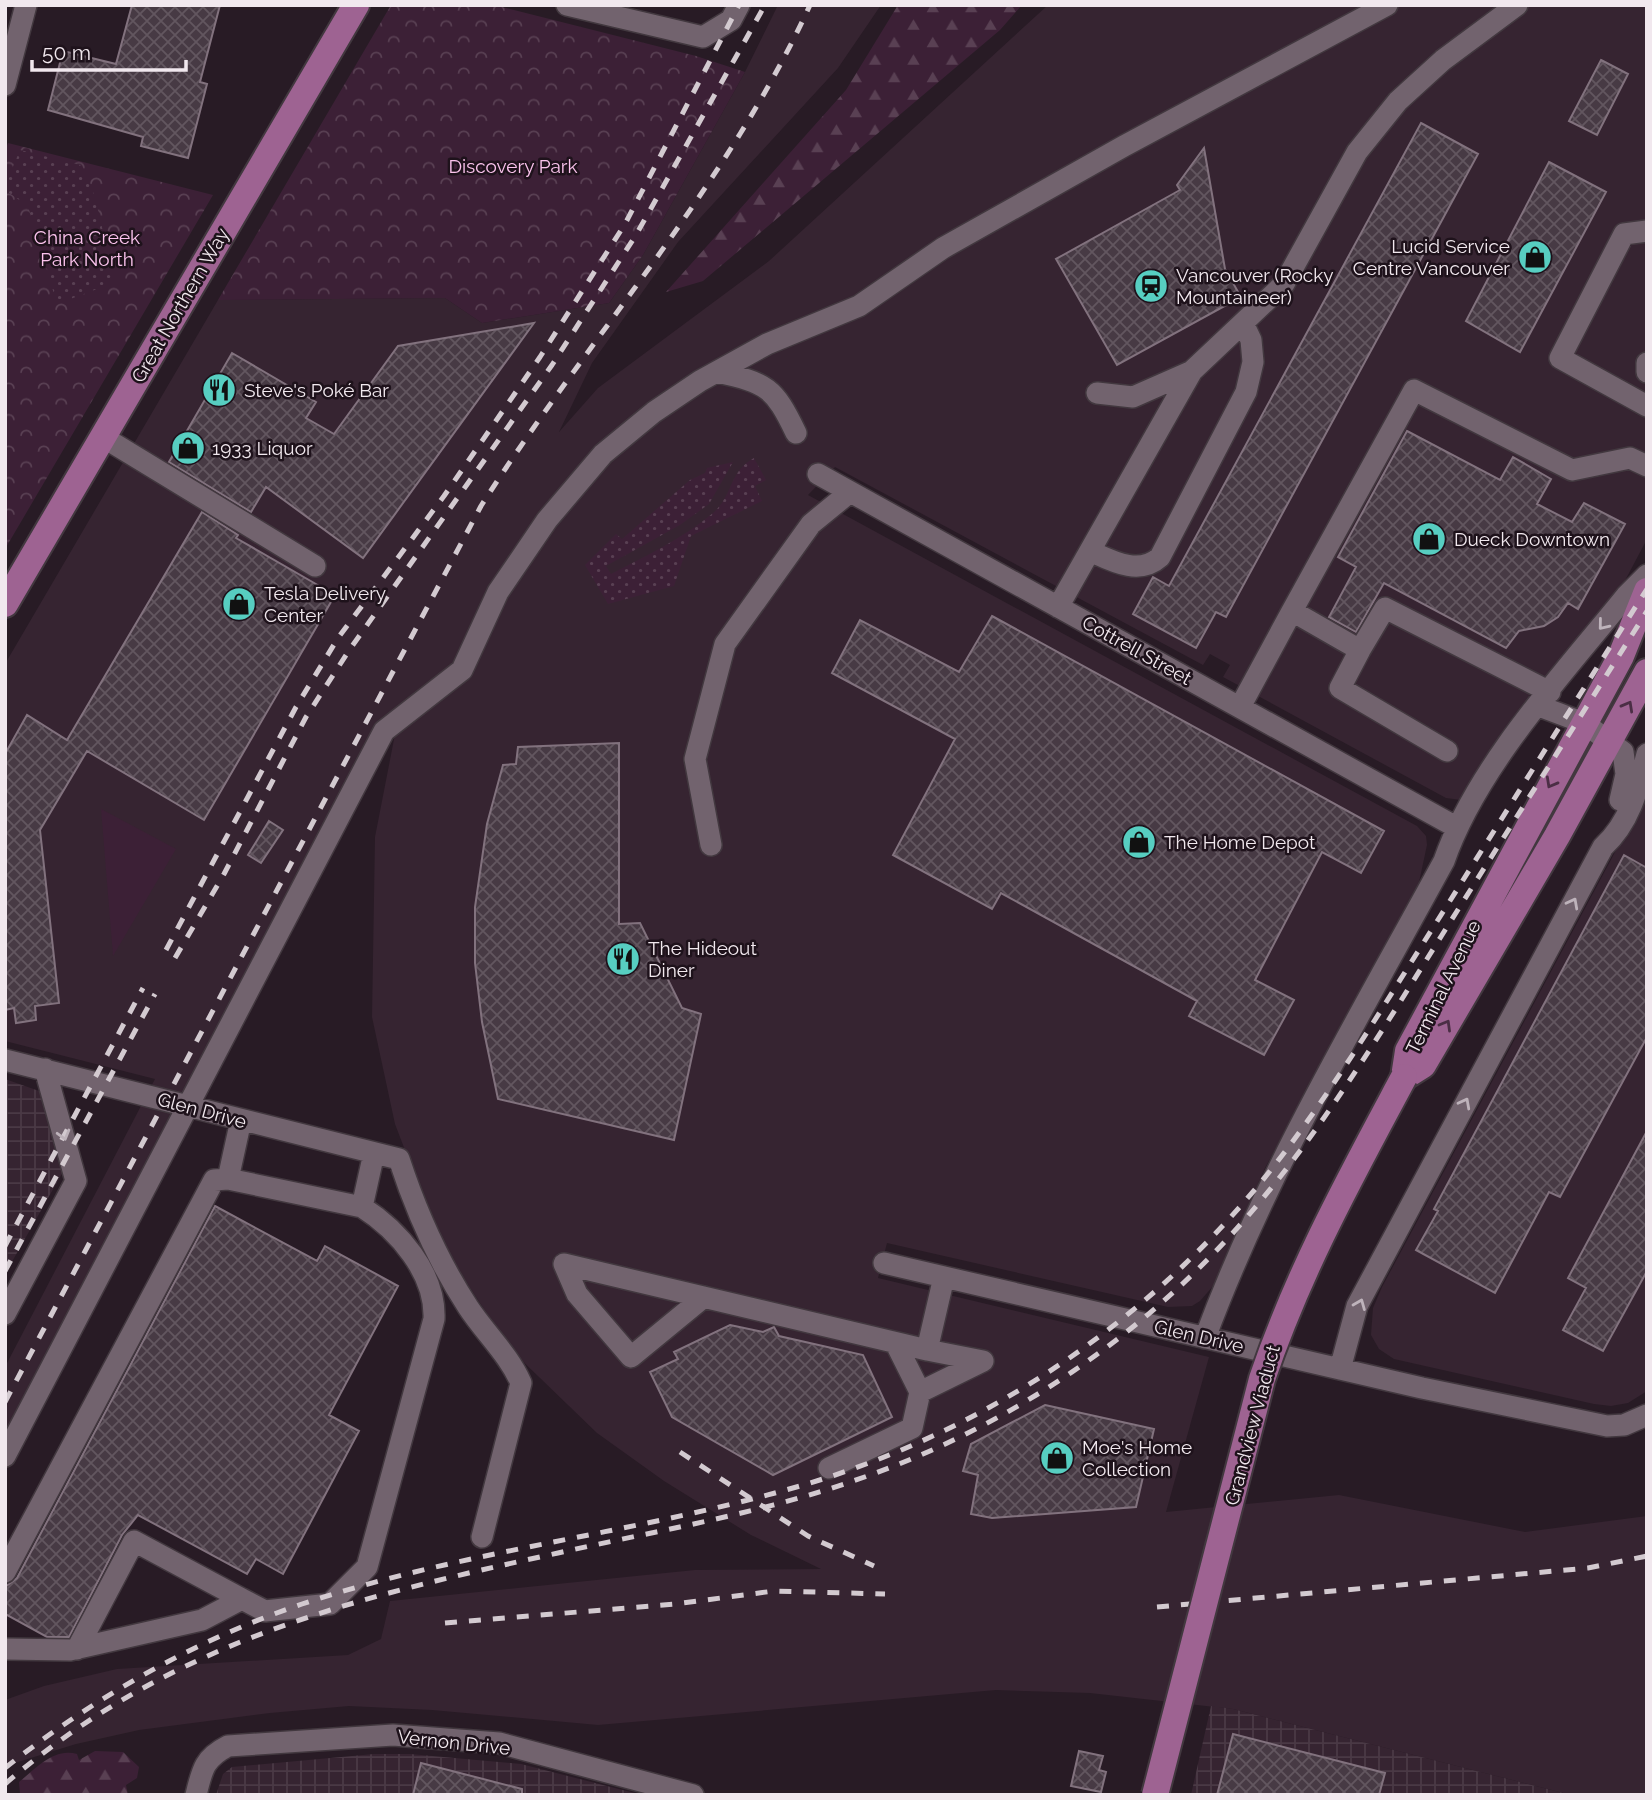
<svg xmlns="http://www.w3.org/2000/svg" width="1652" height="1800" viewBox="0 0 1652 1800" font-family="Raleway,sans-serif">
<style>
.built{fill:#362431}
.industrial{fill:url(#industrial-grid)}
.grass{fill:#3c2036}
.forest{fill:url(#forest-firs)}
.park{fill:url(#park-crowns)}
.garden{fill:url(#garden-dots)}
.building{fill:url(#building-cross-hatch);stroke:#82727e;stroke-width:2}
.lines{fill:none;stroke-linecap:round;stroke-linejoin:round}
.minor-casing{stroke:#42383f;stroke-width:24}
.major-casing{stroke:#42383f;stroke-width:30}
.minor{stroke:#72636e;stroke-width:21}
.major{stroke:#9e6392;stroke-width:26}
.rail{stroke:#d3cad0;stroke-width:5;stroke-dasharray:12 12;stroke-linecap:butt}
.major-bridge-casing{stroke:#42383f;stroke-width:30;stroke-linecap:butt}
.major-bridge{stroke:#9e6392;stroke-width:26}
.oneway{stroke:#beb3bb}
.oneway2{stroke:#4b2e45}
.labels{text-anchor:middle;stroke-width:5;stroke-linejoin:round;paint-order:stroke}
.park-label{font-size:19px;fill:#fbc3ed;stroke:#1e121b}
.poi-label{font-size:19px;fill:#f1e8ee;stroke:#1e121b;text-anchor:start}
.street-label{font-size:19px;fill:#f1e8ee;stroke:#1e121b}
</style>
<defs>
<pattern id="industrial-grid" width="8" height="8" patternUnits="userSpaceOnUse" patternTransform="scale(1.75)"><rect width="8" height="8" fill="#362431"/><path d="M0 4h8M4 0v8" fill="none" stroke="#4a3945"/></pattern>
<pattern id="forest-firs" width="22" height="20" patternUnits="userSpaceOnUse" patternTransform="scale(1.75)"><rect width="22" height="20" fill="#3c2036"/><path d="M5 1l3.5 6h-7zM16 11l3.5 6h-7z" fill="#594053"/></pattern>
<pattern id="park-crowns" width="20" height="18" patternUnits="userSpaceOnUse" patternTransform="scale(1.75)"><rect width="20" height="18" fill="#3c2036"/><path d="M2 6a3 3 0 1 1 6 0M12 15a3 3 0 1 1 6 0" fill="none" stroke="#594053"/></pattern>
<pattern id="garden-dots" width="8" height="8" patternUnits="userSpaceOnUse" patternTransform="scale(1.75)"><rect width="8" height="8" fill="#3c2036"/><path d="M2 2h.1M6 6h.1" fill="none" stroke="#594053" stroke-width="1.8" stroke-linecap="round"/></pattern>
<pattern id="building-cross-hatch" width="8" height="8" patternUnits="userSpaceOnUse" patternTransform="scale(1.75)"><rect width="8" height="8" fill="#473a44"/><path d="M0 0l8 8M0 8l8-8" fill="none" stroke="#62565f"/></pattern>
</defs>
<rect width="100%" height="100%" fill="#281b25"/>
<path class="built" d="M778,5H881L838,68L678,242L592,363L559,432L598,388L769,261L1048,5H1647V539L1619,592L1461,800L1446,798L1223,677L1230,665L1210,654L1203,665L835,467L808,495L1417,826L1426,836L1427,845L1418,887L1265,1168L1214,1285L1200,1301L1192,1306L1168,1307L887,1243L878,1278L1209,1357L1166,1512L1339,1495L1525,1532L1647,1516V1795H1571L1233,1709L1090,1693L996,1690L598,1725L432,1710L349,1706L270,1713L139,1730L76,1744L5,1766V1700L44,1686L117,1669L348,1655L381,1639L390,1601L695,1570L821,1569L751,1535L664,1481L597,1433L510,1349L440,1242L395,1124L372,1017L375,837L396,729L5,1469V1367L155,1079L5,1041V664L218,300L445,298L482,323L609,303L643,255L745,72Z
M1647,781V1391L1628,1403L1611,1406L1594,1404L1394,1359L1379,1349L1371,1335L1373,1308L1382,1287L1629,826Z"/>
<path class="industrial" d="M5,1079L39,1091L69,1161L5,1274Z
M1211,1706L1233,1709L1571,1795H1191Z
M374,1754H410L521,1764L642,1795H216L223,1774L232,1767Z"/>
<path class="grass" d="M101,809L176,849L113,956Z"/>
<path class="forest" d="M898,5H1022L1000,30L703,281L666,292L846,90Z
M95,1751L123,1752L139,1767L137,1778L126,1785L128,1795L20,1794L19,1782C35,1769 54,1747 77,1754L79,1760Z"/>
<path class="park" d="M391,5H494L696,56L745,72L643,255L609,303L482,323L445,298L218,300Z
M8,143L213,195L5,549V151Z"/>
<path class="garden" d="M20,150L80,165C97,183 107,256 113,283L57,304L28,206L5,190V176L12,169Z
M754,458L766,480L755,486L762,501L691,536L674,586L608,604L585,565L616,534L622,539L690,480L705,473L707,468L733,462L709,504L680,525L606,566L611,574C645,556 684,538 713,513C733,496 729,471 754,458Z"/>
<path class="building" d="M132,5H220L200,82L207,84L188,158L141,146L143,137L48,110L63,51L116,64Z
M1601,60L1628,74L1597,135L1569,121Z
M1421,123L1478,154L1226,617L1216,612L1196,648L1133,614L1153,577L1169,586Z
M1204,148L1225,269L1241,297L1117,365L1056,259L1180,190L1177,185Z
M1549,162L1606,192L1520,352L1466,321Z
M534,323L363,558L266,487L251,512L169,462L232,353L316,402L306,418L334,434L398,346Z
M1407,431L1500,480L1513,457L1551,479L1537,504L1572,522L1584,503L1625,524L1578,609L1568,603L1558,617L1544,626L1519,631L1506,648L1384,583L1356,632L1329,617L1356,567L1338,557Z
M202,512L238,535L236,538L335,595L204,820L87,751L40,830L59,1003L35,1006L36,1020L16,1023L14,1008L5,1010V754L27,715L67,740Z
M992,616L1384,831L1361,873L1322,852L1255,980L1294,1000L1264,1055L1189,1016L1197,1001L1001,893L992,909L893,855L955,739L832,673L860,620L959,672Z
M619,743V924L640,923L682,1008L701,1014L674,1140L498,1099L482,1022L475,963V907L487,824L503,765L516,764L518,747Z
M269,821L283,830L261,863L248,855Z
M1624,855L1647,868V1037L1560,1197L1549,1192L1495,1293L1416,1250L1438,1211L1434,1209Z
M1647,1131V1271L1603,1351L1563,1330L1586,1288L1568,1278Z
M215,1206L317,1261L325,1246L398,1286L329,1415L359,1431L283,1574L256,1559L247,1574L138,1515L122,1535L69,1637H47L5,1614V1587L17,1578Z
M730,1325L763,1332L774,1327L779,1336L863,1355L892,1417L773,1475L672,1417L650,1372L678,1359L674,1352Z
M1045,1405L1154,1429L1136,1507L992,1518L971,1514L978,1475L963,1471L971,1444Z
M1233,1734L1385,1773L1379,1795H1217Z
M1079,1751L1103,1756L1099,1770L1106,1772L1101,1792L1071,1786Z
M421,1763L522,1789V1795H413Z"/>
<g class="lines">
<g class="minor-casing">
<path id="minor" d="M567,5L703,37L731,20L739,5
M5,85L26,5
M1647,231L1624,234L1560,358L1647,406
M1647,363V372
M717,372C767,383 774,387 796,433
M1097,393L1133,397L1192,371
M103,437L315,566
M818,474L1456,827
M1090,551C1112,561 1139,576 1160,557L1246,392L1253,362L1251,340L1243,323
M1058,607L1192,371L1284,284L1357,152L1398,101L1443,60L1517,5
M1292,611L1414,390L1572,470L1630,458L1647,466
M1360,650L1340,688L1447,751
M1539,706L1584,723L1623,752L1626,774L1620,800
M1240,707L1292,611L1360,650L1385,608L1550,692
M711,845L695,759L725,644L811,524L850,492
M5,1060L399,1159C416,1211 438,1261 468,1307C485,1333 509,1355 521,1383L482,1537
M228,1179L241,1120
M884,1263L1422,1388L1607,1426L1624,1425L1647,1415
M704,1297L631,1357L577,1294L564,1264L927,1350L944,1277
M5,1314L76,1181L45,1069
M1205,1338C1267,1171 1359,1017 1444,861C1477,766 1563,674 1626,596L1647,575
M1340,1369L1357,1306L1603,847C1630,822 1638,789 1647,754
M920,1392L983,1361L927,1350
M5,1456L384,731L462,670L498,592L547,520L603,454L654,412L700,381L767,344L859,306L943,248L1124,146L1387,5
M829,1468L912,1428L920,1392L896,1344
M5,1572L214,1180L228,1179L362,1207
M5,1649L70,1650L202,1620L242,1599L265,1611L330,1604L367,1567L434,1319C436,1273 398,1230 362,1207L374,1153
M77,1649L134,1541L242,1599
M196,1795C202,1770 204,1758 228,1746L393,1735L499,1743L693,1795"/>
</g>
<g class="major-casing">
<path id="major" d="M5,604L356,5
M1404,1077L1408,1051L1621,656L1647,591
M1404,1077L1423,1065L1557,836L1647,672"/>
</g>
<use href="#minor" class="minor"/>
<use href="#major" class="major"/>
<path class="rail" d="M166,950L296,707L338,638L444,496L540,357L625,224L739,5
M175,958L224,874L306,717L350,649L552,365L636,235L765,5
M5,1246L143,988
M5,1271L155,994
M5,1402L481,506C588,338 726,188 810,5
M680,1452L808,1536L874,1566
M1157,1607L1588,1568L1647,1556
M445,1623L675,1604L774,1591L885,1594
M5,1768C95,1697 193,1641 302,1604C467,1549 643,1533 810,1483C991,1428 1152,1319 1270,1171C1332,1093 1383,1006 1436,923C1506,812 1576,700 1647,589
M5,1784C170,1642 351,1598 558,1553C655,1531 753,1515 847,1483C1008,1430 1156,1329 1263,1198C1331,1116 1386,1024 1442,935C1510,827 1579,719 1647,611"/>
<g class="major-bridge-casing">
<path id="major-bridge" d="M1155,1795L1262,1379C1299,1270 1350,1178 1404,1077"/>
</g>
<use href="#major-bridge" class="major-bridge"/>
</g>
<defs><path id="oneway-chevron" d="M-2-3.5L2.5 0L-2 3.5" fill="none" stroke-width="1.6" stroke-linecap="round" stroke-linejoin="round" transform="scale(1.75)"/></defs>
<g class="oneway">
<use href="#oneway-chevron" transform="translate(1603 625) rotate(129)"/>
<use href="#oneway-chevron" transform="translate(1573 903) rotate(-62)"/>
<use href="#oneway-chevron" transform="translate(1465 1103) rotate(-62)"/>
<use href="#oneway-chevron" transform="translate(64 1135) rotate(74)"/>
<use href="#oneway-chevron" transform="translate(1360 1304) rotate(-68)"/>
</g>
<g class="oneway2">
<use href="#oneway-chevron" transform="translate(1628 706) rotate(-61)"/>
<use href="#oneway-chevron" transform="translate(1551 783) rotate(119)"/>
<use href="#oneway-chevron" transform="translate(1446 1025) rotate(-60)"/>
</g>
<defs>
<g id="shop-disc" transform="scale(1.75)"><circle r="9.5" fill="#57cec1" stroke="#1e121b"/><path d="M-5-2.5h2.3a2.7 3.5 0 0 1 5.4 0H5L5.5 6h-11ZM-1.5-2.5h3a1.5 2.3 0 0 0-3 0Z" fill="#111"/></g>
<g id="station-disc" transform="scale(1.75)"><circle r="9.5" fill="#57cec1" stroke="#1e121b"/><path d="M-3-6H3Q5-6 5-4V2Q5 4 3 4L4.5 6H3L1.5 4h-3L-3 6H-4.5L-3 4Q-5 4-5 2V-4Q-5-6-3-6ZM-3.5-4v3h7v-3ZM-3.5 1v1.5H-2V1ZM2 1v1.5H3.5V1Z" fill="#111"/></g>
<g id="restaurant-disc" transform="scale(1.75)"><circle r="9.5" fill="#57cec1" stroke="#1e121b"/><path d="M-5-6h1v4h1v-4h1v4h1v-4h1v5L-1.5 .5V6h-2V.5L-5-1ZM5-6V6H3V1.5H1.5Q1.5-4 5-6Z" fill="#111"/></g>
</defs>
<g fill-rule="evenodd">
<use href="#shop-disc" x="1535" y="257"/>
<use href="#station-disc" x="1151" y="286"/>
<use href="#restaurant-disc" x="219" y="390"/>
<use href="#shop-disc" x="188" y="448"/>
<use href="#shop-disc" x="1429" y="539"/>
<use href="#shop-disc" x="239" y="604"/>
<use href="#shop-disc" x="1139" y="842"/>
<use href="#restaurant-disc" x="623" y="959"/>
<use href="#shop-disc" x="1057" y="1458"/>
</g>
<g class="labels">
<g class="park-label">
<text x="513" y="173">Discovery Park</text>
<text x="87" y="244">China Creek<tspan x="87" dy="22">Park North</tspan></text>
</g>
<g class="poi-label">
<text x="1510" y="253" text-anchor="end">Lucid Service<tspan x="1510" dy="22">Centre Vancouver</tspan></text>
<text x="1176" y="282">Vancouver (Rocky<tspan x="1176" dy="22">Mountaineer)</tspan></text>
<text x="244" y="397">Steve's Poké Bar</text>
<text x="212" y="455">1933 Liquor</text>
<text x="1454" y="546">Dueck Downtown</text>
<text x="264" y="600">Tesla Delivery<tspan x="264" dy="22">Center</tspan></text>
<text x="1164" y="849">The Home Depot</text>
<text x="648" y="955">The Hideout<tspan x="648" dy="22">Diner</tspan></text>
<text x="1082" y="1454">Moe's Home<tspan x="1082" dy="22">Collection</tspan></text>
</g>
<g class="street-label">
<text transform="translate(180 305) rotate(-60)" y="7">Great Northern Way</text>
<text transform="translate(1137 650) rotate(29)" y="7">Cottrell Street</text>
<text transform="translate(1443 987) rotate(-64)" y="7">Terminal Avenue</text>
<text transform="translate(202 1110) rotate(15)" y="7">Glen Drive</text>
<text transform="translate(1199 1336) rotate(13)" y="7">Glen Drive</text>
<text transform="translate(1252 1425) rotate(-75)" y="7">Grandview Viaduct</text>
<text transform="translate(454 1742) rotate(6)" y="7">Vernon Drive</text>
</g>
</g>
<rect width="1652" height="1800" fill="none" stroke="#f1e8ee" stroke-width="14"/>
<path d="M32 60v10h154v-10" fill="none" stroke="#f1e8ee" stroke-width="3.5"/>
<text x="42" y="60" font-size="21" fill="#f1e8ee" stroke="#1e121b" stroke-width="5" paint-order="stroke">50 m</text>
</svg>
